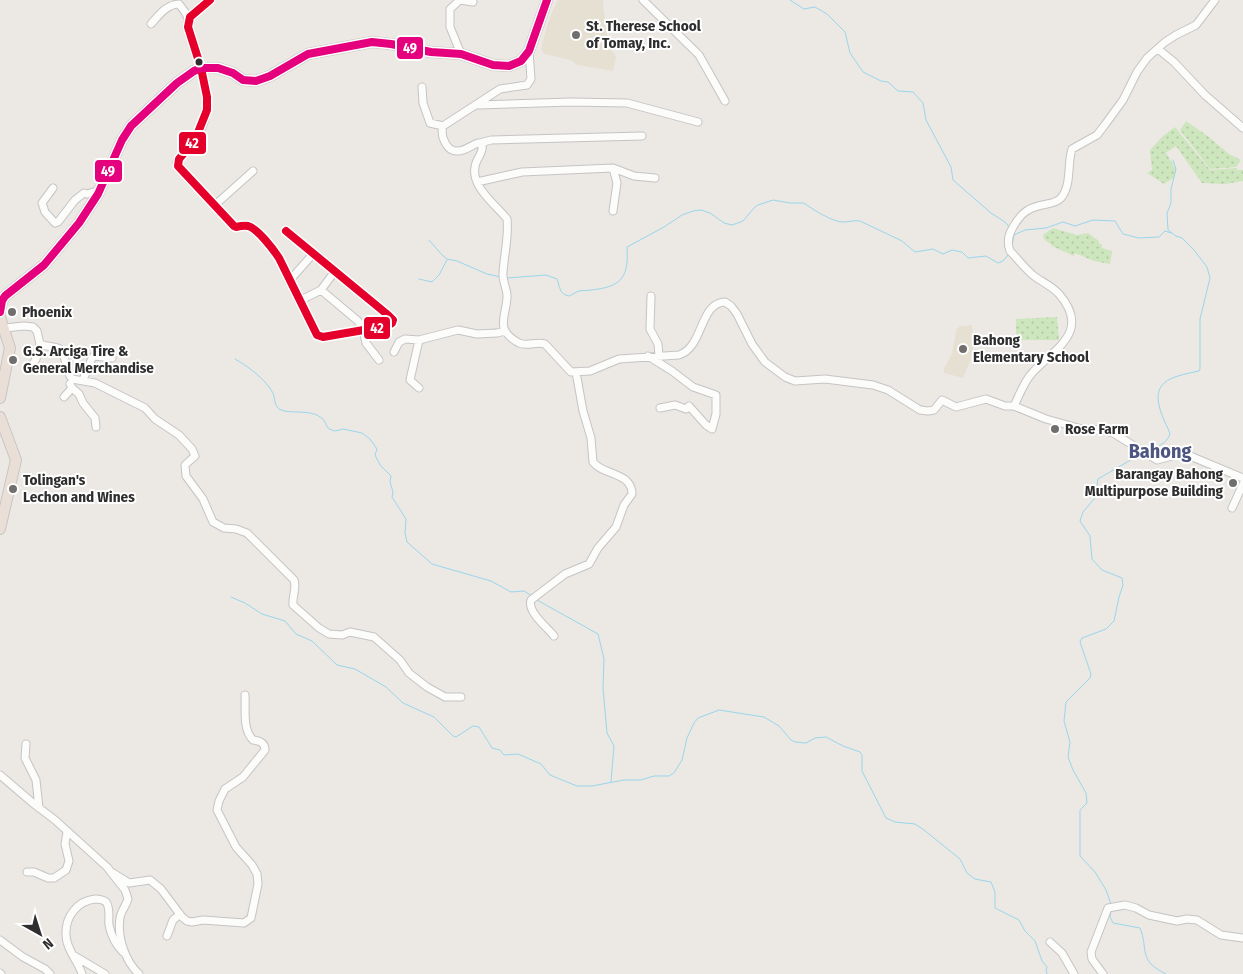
<svg xmlns="http://www.w3.org/2000/svg" width="1243" height="974" viewBox="0 0 1243 974" font-family="'Fira Sans Condensed',sans-serif">
<style>
.education{fill:#e6e0d3}
.garden{fill:url(#garden-dots)}
.lines{fill:none;stroke-linecap:round;stroke-linejoin:round}
.stream{stroke:#99d6ec;stroke-width:1}
.minor-casing{stroke:#c5c4c5;stroke-width:9}
.major-casing{stroke:#c6c5c4;stroke-width:11}
.highway-casing{stroke:#c6c5c4;stroke-width:12}
.minor{stroke:#fcfcfb;stroke-width:7}
.major{stroke:#e8e4d6;stroke-width:9}
.highway{stroke:#eadfd6;stroke-width:10}
.bus-1-casing{stroke:#fff;stroke-width:11}
.bus-2-casing{stroke:#fff;stroke-width:11}
.bus-1{stroke:#e4002b;stroke-width:8}
.bus-2{stroke:#e5007d;stroke-width:8}
.poi-dot{fill:#706f6e;stroke:#fff;stroke-width:2}
.bus-dot{fill:#2e2e2e;stroke:#fff;stroke-width:2}
.labels{text-anchor:middle;stroke-width:4;stroke-linejoin:round;paint-order:stroke}
.poi-label{font-size:15px;font-weight:bold;fill:#2e2e2e;stroke:#fff;text-anchor:start}
.district-label{font-size:20px;font-weight:bold;fill:#4d5680;stroke:#fff}
.line-badge{stroke:#fff;stroke-width:2}
.badge-label{font-size:14px;text-anchor:middle;font-weight:bold;fill:#fff}
</style>
<defs>
<pattern id="garden-dots" width="8" height="8" patternUnits="userSpaceOnUse" patternTransform="scale(1.25)"><rect width="8" height="8" fill="#cee6be"/><path d="M2 2h.1M6 6h.1" fill="none" stroke="#b1c6a4" stroke-width="1.8" stroke-linecap="round"/></pattern>
</defs>
<rect width="100%" height="100%" fill="#ece8e4"/>
<path class="education" d="M558,0H604L603,5L608,42L616,57L613,71L577,65L571,60L544,54L541,49L546,29L552,12Z
M972,325L974,344L971,359L963,378L944,373V368L952,354L956,331L960,326Z"/>
<path class="garden" d="M1186,121L1209,137L1229,154L1241,160L1236,167L1210,169L1180,130Z
M1175,127L1210,170L1237,168V170H1243V181L1225,184L1202,183L1176,146L1166,153L1176,169L1174,178L1164,184L1147,173L1152,170L1150,150L1162,137Z
M1053,228L1077,235L1088,233L1099,241V244H1102V248L1112,251L1110,264L1094,261L1075,253L1074,256L1054,247L1044,239L1043,235Z
M1057,317L1059,340H1016V319Z"/>
<g class="lines">
<path class="stream" d="M790,0L804,9L815,7L827,14L845,32L850,53L863,72L881,81L888,82L898,91L913,92L923,103L926,120L951,167L953,180L991,213L1005,222L1010,228
M1013,232L1014,235L1025,230L1046,228L1063,222L1075,226L1093,220L1115,221L1123,234L1139,238L1159,237L1165,231L1171,233
M429,240L442,255L447,259L457,261L487,274L501,277
M1012,246L1014,235
M507,278L546,275L557,279C560,287 559,294 569,296C572,295 576,292 579,291C583,290 587,291 591,290C621,287 629,278 627,247L664,227L682,215L693,211L701,210L710,213L724,223L732,225L743,221L754,208L758,205L773,200L790,203H804C812,209 834,223 844,222C850,222 853,220 860,221L902,241L915,252L933,249L943,254L952,250L962,252L968,258L986,256L998,263L1003,261L1009,254
M419,279L432,282L439,275L447,260
M235,359C248,366 266,380 273,393C275,398 274,404 278,408C287,416 309,407 323,419C325,421 326,426 329,429L335,431L343,429L362,433L370,439L377,449L375,455L380,465L391,476L390,482L393,492L392,497L406,519L405,533L407,542L432,564L491,581L511,592L524,591L532,596
M1146,450C1156,447 1166,445 1170,434C1168,427 1164,422 1162,415C1149,381 1170,377 1199,371L1200,369V319L1210,278L1207,267L1194,250L1182,238L1176,236L1168,230L1167,213L1171,203V189L1176,169L1173,160
M231,597L245,603L262,614L285,621L296,634L312,641L337,665L355,669L386,687L403,703L434,717L453,736L456,737L473,726L479,727L492,748L500,750L504,755L518,754L541,764L550,775L577,786H592L624,780H641L654,776H669L674,773L682,760L687,738L694,723L698,718L719,710L764,717L779,726L791,740L795,742L806,743L815,738L826,737L843,746L860,752L862,755V771L886,818L895,822L915,824L924,830L960,859L967,873L975,879L991,882L995,892V908L1019,920L1025,931L1035,941L1042,961L1047,967L1046,970L1047,974
M537,600L598,634L604,659L603,688L607,733L614,746L611,782
M1111,904L1106,890L1095,872L1080,856V810L1087,803L1086,793L1073,770L1068,757L1070,742L1064,721L1066,702L1090,678L1091,674L1080,642L1082,638L1106,629L1114,621L1119,597L1123,585L1122,578L1102,570L1092,559L1090,536L1080,521L1083,512L1095,498L1098,479L1141,454
M1111,910L1110,917L1113,923L1140,928C1149,950 1137,960 1166,974"/>
<g class="minor-casing">
<path id="minor" d="M643,0L699,55L725,101
M151,24C159,15 167,4 179,4L185,12L189,20
M1158,49L1174,62L1205,95L1243,128
M529,51L531,79L527,85L500,89L443,126C440,135 446,152 458,151C465,151 472,145 478,143L482,145C484,153 476,158 475,167C471,187 496,205 507,219C509,237 504,255 503,273C502,281 507,288 507,296C507,316 493,329 519,343C528,347 536,341 545,344L571,372L590,371L619,359L679,355C704,347 699,303 725,302L731,306L737,314L752,344L765,362L785,377L795,381L825,379L873,385L888,390L920,410L928,411L934,410L942,400L956,407L986,399L1005,406H1014
M461,54L450,27V9L460,0L473,2
M201,68C207,96 212,115 195,141C190,148 184,153 179,159L177,162L181,170L234,226L236,227C240,226 244,225 248,226C258,229 273,249 279,258L317,335L323,337L387,326L392,323L393,320L388,315L286,231
M422,87L423,103L430,123L443,126
M477,105L571,102L627,103L698,122
M480,143L491,140L642,136
M477,182L522,172L613,168L634,176L655,178
M53,188L42,203L45,212L55,223L58,222L75,200L84,193L87,194L100,190
M215,205L253,171
M613,211L617,183L613,168
M289,281L314,253
M321,290L358,321L363,330L366,343L379,360
M651,296L650,329L658,344L659,356
M299,301L321,290L335,271
M4,328L24,326L33,327L37,331L40,344C46,347 54,346 60,349C66,353 65,371 72,379L95,383L145,408L155,419L179,435L192,449L195,456L185,465L186,476L203,499L213,522L224,528L236,529L247,533L294,580C297,588 292,596 293,605L319,628L329,634L342,635L350,632L374,637L400,660L409,673L427,687L445,697H461
M394,352L399,342L405,339L419,340L458,330L477,334L497,333L505,331
M648,356L672,371L693,387L716,395V414L712,429L706,425L689,406L686,409L675,405L660,408
M30,369L36,359L40,344
M83,380L92,358L94,356L112,358
M72,388L79,394L83,403L95,418L96,427
M419,388L410,380L419,340
M64,397L72,388L70,384
M1014,406C1020,394 1024,381 1033,372C1056,348 1091,331 1059,294C1052,286 1042,282 1034,276C1025,269 1018,259 1010,251C1007,243 1008,236 1012,229C1021,212 1029,207 1047,204C1053,203 1057,202 1061,198C1072,185 1067,163 1072,149L1097,135L1104,126L1123,100L1137,72L1147,58L1165,42L1176,35L1196,25L1215,0
M1014,406L1046,419L1082,429L1101,430L1113,433L1157,460L1183,453L1243,478
M1232,508L1243,484
M554,636C547,627 527,612 531,600L565,574L589,564L598,548L616,527L624,505L632,494C632,472 602,475 593,462L591,438L583,411L576,372
M26,744L25,758L36,780L39,808
M0,775L34,804L55,820L107,867L125,890L128,899C126,906 121,911 120,918C117,937 125,961 139,974
M27,872H34L48,878H54L66,870L69,861L65,844L67,832
M113,873L129,883L150,880L161,889L182,917L187,921L192,922L203,920L244,923L251,918L258,884L257,874L252,865L236,847L217,810L219,801L225,789L243,777L265,750C265,742 259,741 253,740C242,729 246,709 245,695
M167,936L173,920L180,914
M0,940L23,957L45,969L50,974
M1050,942L1062,953L1074,974
M73,955L105,974
M0,973L1,974
M82,974C78,961 66,949 66,935C65,917 77,901 95,899C99,899 102,899 106,902C111,909 108,917 109,925C111,935 116,945 123,952
M1103,974L1092,959L1091,952L1108,908L1125,905L1136,908L1149,915L1177,921L1187,919L1197,920L1221,935L1243,938"/>
</g>
<g class="major-casing">
<path id="major" d="M201,68L188,27L190,17L210,0"/>
</g>
<g class="highway-casing">
<path id="highway" d="M0,312L2,301L5,296L44,265L79,223L98,194L122,140L131,126L177,83L194,71L201,68H218L233,73L243,80L256,81L270,76L308,54L372,42L391,44L431,52L461,54L493,65L509,66L521,61L529,51L547,0
M0,317L10,348L0,398
M0,417L16,460L0,529"/>
</g>
<use href="#minor" class="minor"/>
<use href="#major" class="major"/>
<use href="#highway" class="highway"/>
<g class="bus-1-casing">
<path id="bus-1" d="M210,0L190,17L188,27L201,68L207,97V110L195,140L179,159L178,166L234,226L236,227C240,226 244,225 248,226C258,229 273,249 279,258L317,335L323,337L387,326L392,323L393,320L388,315L286,231"/>
</g>
<g class="bus-2-casing">
<path id="bus-2" d="M0,312L2,301L5,296L44,265L79,223L98,194L122,140L131,126L177,83L194,71L201,68H218L233,73L243,80L256,81L270,76L308,54L372,42L391,44L431,52L461,54L493,65L509,66L521,61L529,51L547,0"/>
</g>
<use href="#bus-1" class="bus-1"/>
<use href="#bus-2" class="bus-2"/>
</g>
<g class="poi-dot">
<circle cx="576" cy="35" r="5"/>
<circle cx="12" cy="312" r="5"/>
<circle cx="963" cy="349" r="5"/>
<circle cx="13" cy="360" r="5"/>
<circle cx="1055" cy="429" r="5"/>
<circle cx="1233" cy="483" r="5"/>
<circle cx="13" cy="489" r="5"/>
</g>
<circle class="bus-dot" cx="199" cy="62" r="4.5"/>
<g class="labels">
<g class="poi-label">
<text x="586" y="31">St. Therese School<tspan x="586" dy="17">of Tomay, Inc.</tspan></text>
<text x="22" y="317">Phoenix</text>
<text x="973" y="345">Bahong<tspan x="973" dy="17">Elementary School</tspan></text>
<text x="23" y="356">G.S. Arciga Tire &amp;<tspan x="23" dy="17">General Merchandise</tspan></text>
<text x="1065" y="434">Rose Farm</text>
<text x="1223" y="479" text-anchor="end">Barangay Bahong<tspan x="1223" dy="17">Multipurpose Building</tspan></text>
<text x="23" y="485">Tolingan's<tspan x="23" dy="17">Lechon and Wines</tspan></text>
</g>
<g class="district-label">
<text x="1160" y="458">Bahong</text>
</g>
</g>
<g class="line-badge">
<rect x="396" y="36" width="28" height="24" rx="5" fill="#e5007d"/>
<rect x="178" y="131" width="29" height="24" rx="5" fill="#e4002b"/>
<rect x="94" y="159" width="29" height="24" rx="5" fill="#e5007d"/>
<rect x="363" y="316" width="28" height="24" rx="5" fill="#e4002b"/>
</g>
<g class="badge-label">
<text x="410" y="53">49</text>
<text x="192" y="148">42</text>
<text x="108" y="176">49</text>
<text x="377" y="333">42</text>
</g>
<g transform="translate(40 934) rotate(141)" stroke="#ffffff" stroke-width="4" paint-order="stroke">
<path d="M0-4L9 19L0 12L-9 19Z" fill="#2e2e2e"/>
<text y="-8" font-size="14" font-weight="bold" text-anchor="middle" fill="#2e2e2e">N</text>
</g>
</svg>
